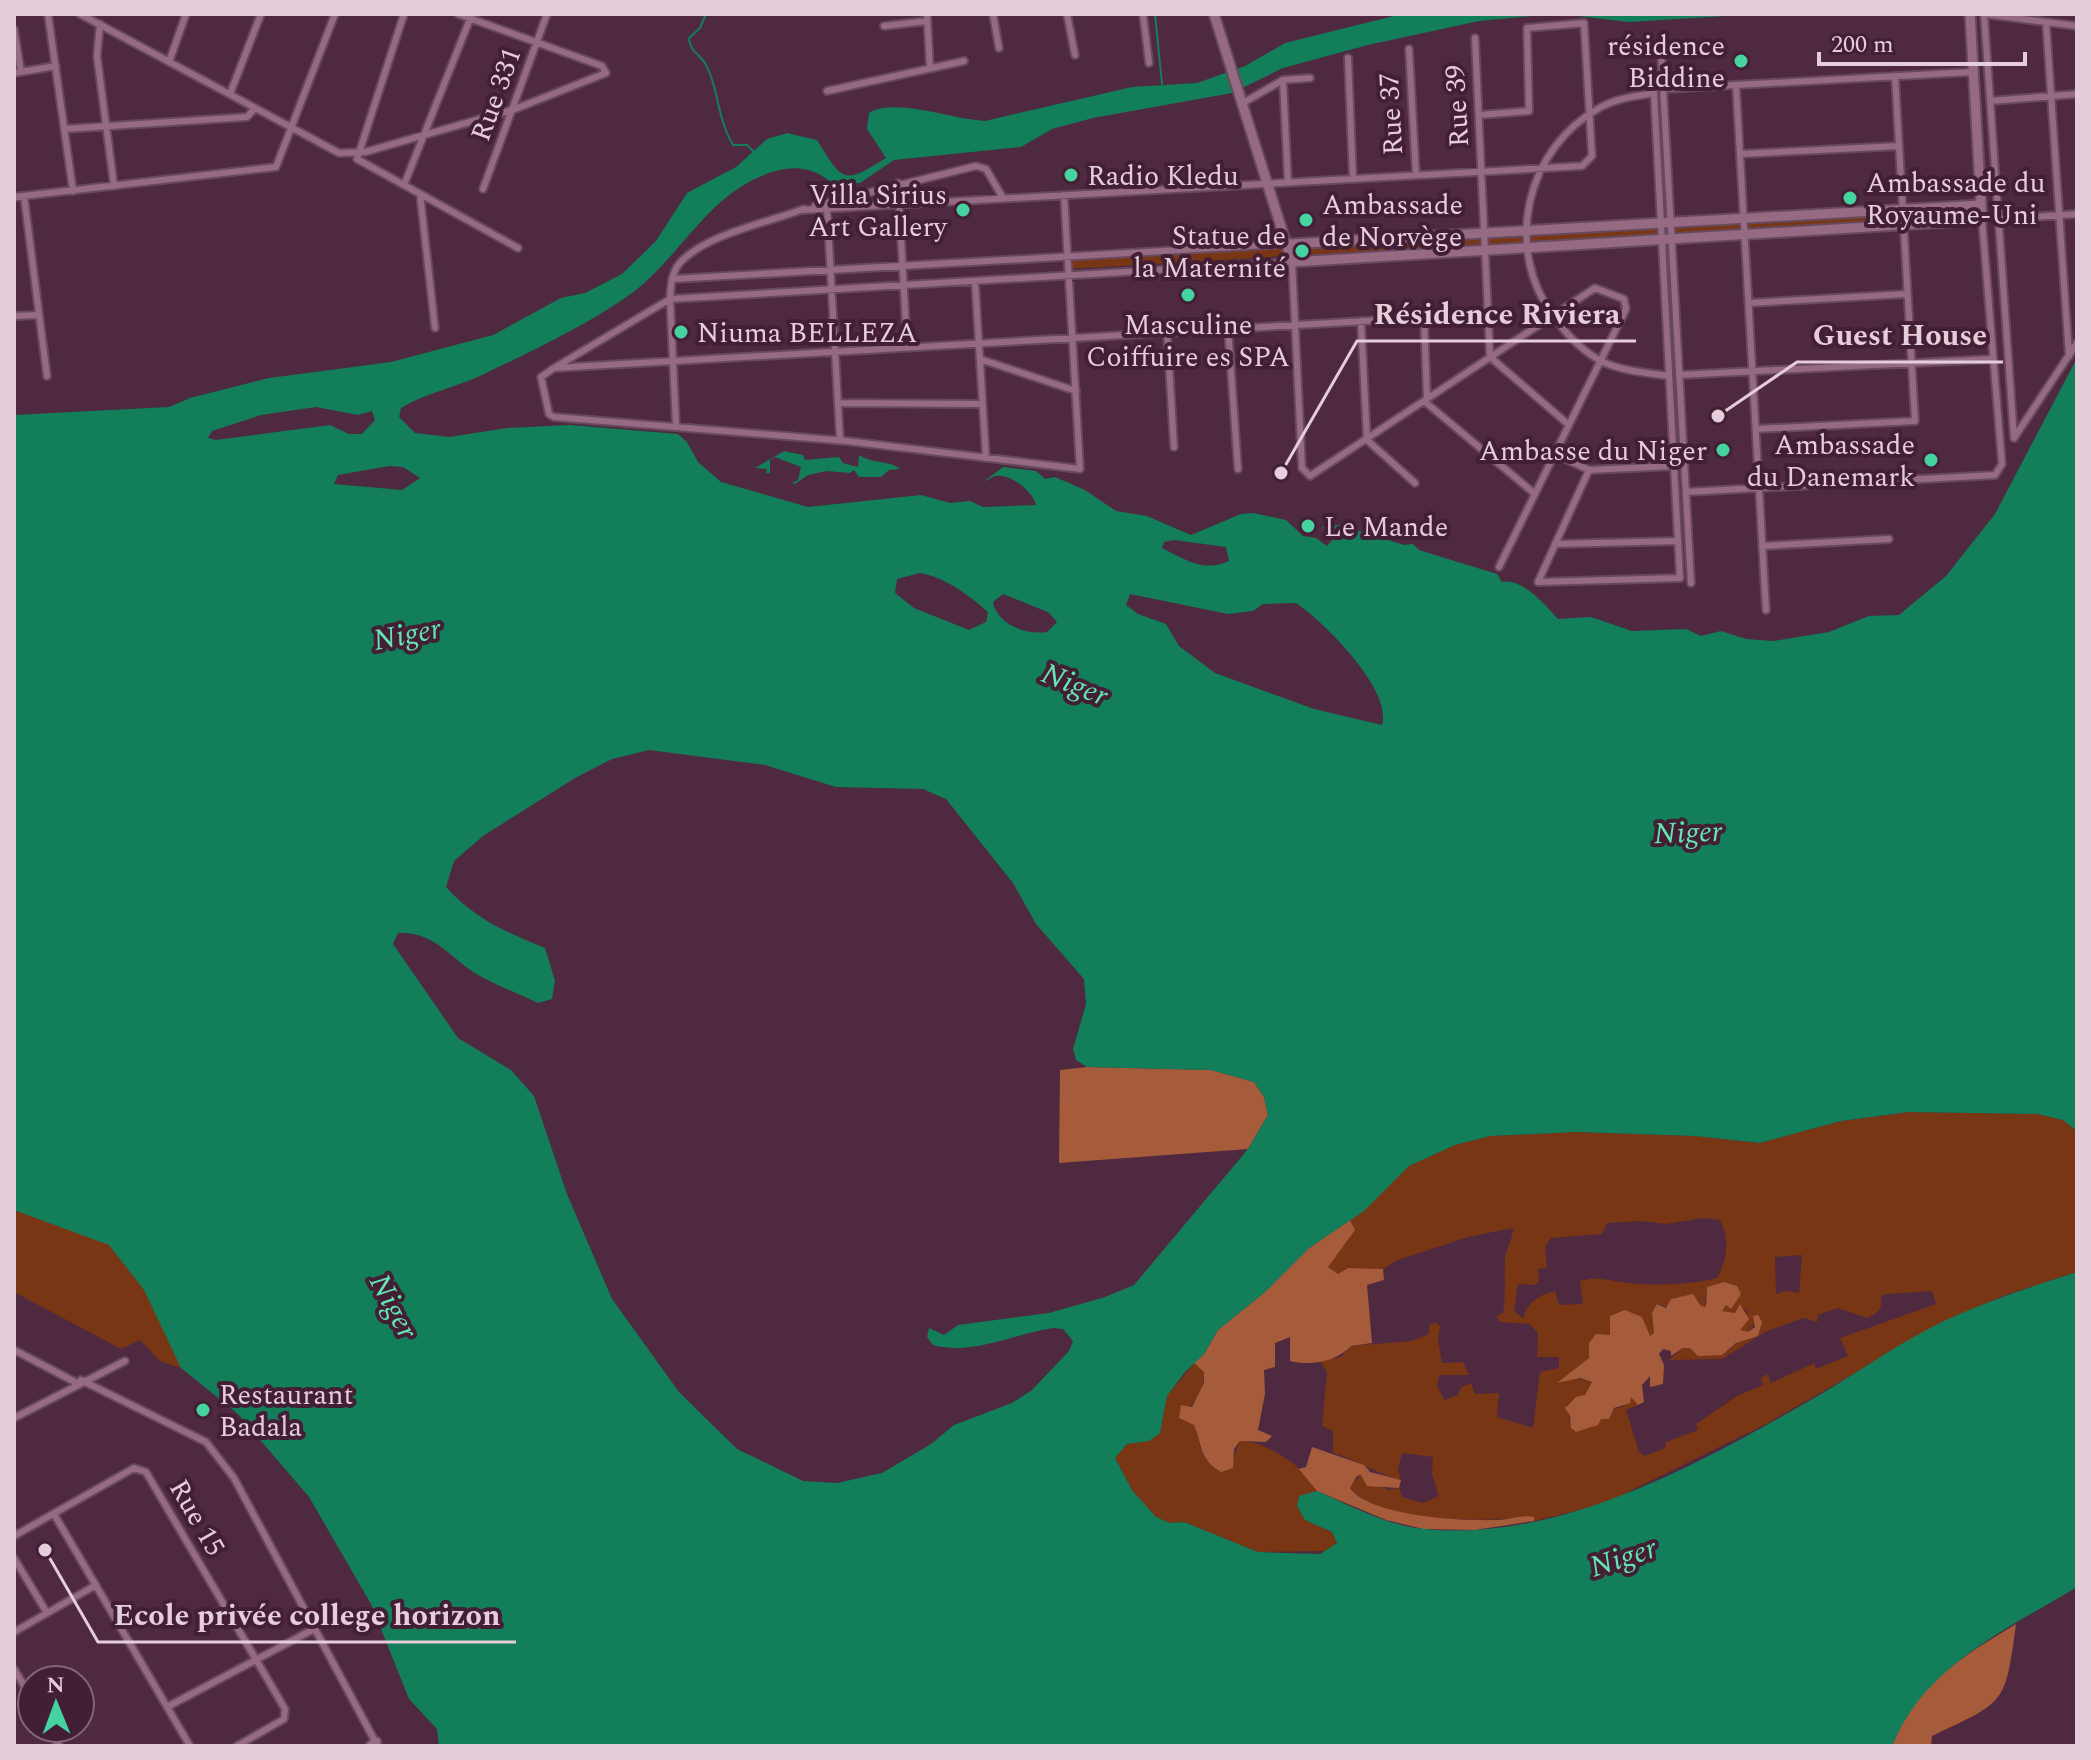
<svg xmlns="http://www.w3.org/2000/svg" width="2091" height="1760" viewBox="0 0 2091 1760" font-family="Spectral,serif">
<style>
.green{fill:#783615;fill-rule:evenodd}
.forest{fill:#a65c3b}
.water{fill:#127e5a;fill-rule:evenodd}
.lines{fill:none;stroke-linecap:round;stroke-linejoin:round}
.stream{stroke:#127e5a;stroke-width:2}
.street-casing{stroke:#68495c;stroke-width:10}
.secondary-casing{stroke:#68495c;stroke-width:13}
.street{stroke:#956a82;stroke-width:6}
.secondary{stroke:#956a82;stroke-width:9}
.poi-dot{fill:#45d49f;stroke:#431f35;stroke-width:3}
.labels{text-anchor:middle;stroke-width:8;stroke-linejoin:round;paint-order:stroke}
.poi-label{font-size:28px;fill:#e5cdda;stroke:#431f35;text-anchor:start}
.street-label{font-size:28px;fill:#e5cdda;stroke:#431f35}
.water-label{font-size:30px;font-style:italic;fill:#64e5b1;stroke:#431f35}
.leader{fill:none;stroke:#e5cdda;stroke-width:3}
.callout-dot{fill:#e5cdda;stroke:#431f35;stroke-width:3}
.callout-label{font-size:30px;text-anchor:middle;font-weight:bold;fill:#e5cdda;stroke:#431f35;stroke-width:8;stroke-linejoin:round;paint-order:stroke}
</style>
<rect width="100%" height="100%" fill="#4e293f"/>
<path class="green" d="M1976,210L1977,215L1069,269L1068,259Z
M1909,1112L2038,1114L2063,1120L2077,1131V1272L2008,1294L1945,1321L1768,1423L1602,1505L1534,1521V1517C1493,1522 1376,1524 1350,1487L1361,1475L1388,1490L1399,1488L1402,1497L1423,1503L1439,1496L1432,1474L1433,1457L1402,1453L1398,1470L1401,1480C1374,1473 1356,1459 1333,1453V1431L1322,1426L1327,1372L1320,1361L1341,1357L1350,1346L1412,1341L1429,1334V1326L1435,1322L1440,1326L1438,1340L1442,1363L1463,1362L1469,1375H1439L1437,1385L1444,1400L1458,1395L1461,1387L1471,1383L1475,1394L1499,1393L1497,1417L1533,1428L1540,1372L1559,1368V1357H1537L1538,1333L1530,1324L1500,1322L1496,1316L1503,1313C1506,1295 1504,1278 1505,1259C1506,1247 1513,1240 1513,1228L1468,1237L1398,1260L1383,1269L1348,1268L1338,1274L1328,1267L1354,1230L1350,1220L1409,1166L1455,1145L1490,1136L1577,1132L1695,1136L1760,1143L1841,1121ZM1703,1218L1720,1220C1731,1240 1726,1262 1717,1278C1688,1285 1659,1286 1629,1283C1610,1281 1598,1276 1580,1281L1583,1304L1559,1305L1555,1291C1541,1294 1524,1304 1524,1319L1514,1311L1518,1284L1535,1285L1539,1281L1538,1269L1547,1268L1545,1247L1551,1238L1602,1234L1607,1223L1640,1221L1666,1224ZM1802,1255L1799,1293L1785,1291L1776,1294L1775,1257ZM1724,1282L1737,1286L1731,1309L1726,1305L1722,1311L1735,1313L1740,1305L1747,1312L1740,1330L1748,1332L1755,1323L1758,1336L1737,1343L1722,1355L1695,1354L1690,1348H1683L1669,1360L1722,1359L1765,1332L1803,1318L1817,1322L1818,1315L1838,1308L1867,1318C1878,1313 1883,1309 1881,1296L1886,1294L1932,1291L1936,1304L1840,1338L1848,1356L1816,1369L1814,1363L1771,1383L1768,1374L1761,1378L1763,1385L1737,1396L1696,1424L1698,1430L1666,1442L1665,1448L1645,1456L1639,1452L1626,1410L1638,1405L1631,1395L1624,1406C1596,1412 1604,1434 1570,1422L1567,1404L1585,1395L1592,1382L1567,1376L1589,1358L1591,1340L1596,1335L1610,1336L1625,1310L1642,1317L1649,1336L1654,1334L1652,1313L1657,1304L1669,1307L1675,1297L1698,1300L1701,1306L1708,1308L1705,1302L1707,1287Z
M14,1210C41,1218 86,1229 108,1244C133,1261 173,1339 181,1368L160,1361L140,1340L121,1349L14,1292Z
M1194,1363L1204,1372C1205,1390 1192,1407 1179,1418L1194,1425C1202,1447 1199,1459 1221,1472L1234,1456L1240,1441C1264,1440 1302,1466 1315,1486L1317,1491L1299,1497L1297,1506L1305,1520L1332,1532L1337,1542L1328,1551L1258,1552L1184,1522L1170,1523L1156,1517L1132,1490L1115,1458L1127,1444L1149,1441L1160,1433L1167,1396Z"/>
<path class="forest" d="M1087,1067L1211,1070L1254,1082L1264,1097L1268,1115L1248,1149L1059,1163L1060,1070Z
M1350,1220L1355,1230L1328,1267L1338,1274L1348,1268L1383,1269L1384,1280L1367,1285L1372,1343L1351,1346C1336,1362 1311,1366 1290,1361V1337L1275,1343V1367L1264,1370L1265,1394L1258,1430L1272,1436L1266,1442L1240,1441L1234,1449L1233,1468L1221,1472C1199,1459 1203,1447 1194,1425L1179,1418L1181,1405L1192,1407L1204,1383V1372L1194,1363L1204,1354L1218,1330L1265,1292L1309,1248Z
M1724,1282L1737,1286L1741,1294L1731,1309L1726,1305L1722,1311L1735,1313L1740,1304L1749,1319L1740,1330L1748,1332L1755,1327L1753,1316L1758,1315L1762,1322L1758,1336L1736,1343L1722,1355L1698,1356L1690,1348H1683L1671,1356V1351L1663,1349L1659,1354L1664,1365L1663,1384L1650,1387V1376L1642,1385L1644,1402L1638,1405L1631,1397L1630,1403L1614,1408L1609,1419H1601L1598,1425L1576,1432L1571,1428L1570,1416L1565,1408L1576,1397L1585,1395L1592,1382L1580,1378L1557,1383L1589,1358V1343L1596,1334L1610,1335V1316L1625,1310L1642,1317L1650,1336L1654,1333L1652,1313L1657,1304L1666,1308L1671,1299L1693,1294L1701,1306L1706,1307L1707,1287Z
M1312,1447L1364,1465L1370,1472L1401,1480L1399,1488L1367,1486L1361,1475L1357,1476L1350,1488C1371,1517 1463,1521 1496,1520C1509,1520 1522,1514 1534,1517V1521L1475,1530L1423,1529L1386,1520L1317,1491L1299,1469L1306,1467Z
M2016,1624C2005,1705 2006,1701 1932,1736L1931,1746H1892C1917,1684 1961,1657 2016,1624Z"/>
<path class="water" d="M1402,14H1553L1479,21L1368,45L1283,68L1232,93L1093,118L1052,129L1021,147L894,160L860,183L833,184C807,161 779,166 749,182C698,210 673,266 625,298C583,327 526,354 480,376C453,388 426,393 401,408L399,417L415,433L449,437L507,428L570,425L678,434L687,442L698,462L721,482L808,507L921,495L950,503L970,501L983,507L1036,505C1034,493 1011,473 996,476C991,477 988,480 983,482L1003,467L1036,471L1045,479L1055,477L1085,490L1116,511L1147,516L1191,535L1241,514L1253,513L1286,520L1303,536L1316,538L1327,546L1333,539L1322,527L1340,525L1404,545L1413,544L1419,550L1497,574L1502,582C1523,578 1545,605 1558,619L1591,617L1632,631L1686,629L1701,636L1721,631L1746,639L1774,641L1829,632L1869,616L1899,615L1946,576L1995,514L2077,358V1131L2063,1120L2038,1114L1909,1112L1841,1121L1760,1143L1695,1136L1577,1132L1490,1136L1455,1145L1409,1166L1364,1211L1309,1248L1265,1292L1218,1330L1204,1354L1185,1372L1167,1396L1160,1433L1149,1441L1127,1444L1115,1458L1132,1490L1156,1517L1170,1523L1184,1522L1258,1552L1320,1554L1337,1543L1332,1532L1305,1520L1297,1506L1299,1496L1317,1491C1351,1506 1388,1526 1425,1529C1561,1543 1706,1460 1821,1394C1863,1369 1902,1341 1946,1320C1989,1300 2033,1286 2077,1272V1587C2006,1630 1925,1665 1892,1746H439L437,1729L409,1699L371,1604L309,1497L238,1414L181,1368L144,1290L109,1245L14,1210V415L169,407L190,398L269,378L391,362L493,335L561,298L585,293L622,274L656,241L687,193L736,167L767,139L787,133L817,140C843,182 843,185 886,158L867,129L869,113C893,97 955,120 985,121L1132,87L1197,83L1245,66L1285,43ZM316,407L358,415L372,411L375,420L362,434H349L330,425L216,440L208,438L212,431L261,415ZM389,466L403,467L420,478L402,490L334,484L338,475ZM1174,540L1226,547L1229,561C1204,573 1184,559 1162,548L1164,542ZM920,573C945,577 970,596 988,612L986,622L969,630L914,608L895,593L897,579ZM1003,594L1048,612L1057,622L1047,632C1027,635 997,625 993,602ZM1130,594L1228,614L1253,611L1263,604L1296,603C1323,621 1393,690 1382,725L1314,709L1215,673L1179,646L1166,624L1138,614L1126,605ZM649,750L765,765L836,787L923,789L946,799L1013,883L1036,924L1084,979L1086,1004L1073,1049L1076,1060L1087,1067L1211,1070L1254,1082L1264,1097L1268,1115L1248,1149L1134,1285L1105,1297L1049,1313L958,1325L944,1335L929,1328L927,1337L933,1345C973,1356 1013,1334 1053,1328L1063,1329L1073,1341L1069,1351L1032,1390L1012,1403L954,1425L931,1444L882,1473L837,1483L803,1481L737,1449L679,1392L612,1299L567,1194L534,1096L511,1070L458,1038L393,944L398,933C436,931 450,959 480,976C498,986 519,994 538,1003L552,999L555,981L545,948C506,932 476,920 446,887L454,861L483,836L575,778L612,759Z
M1560,14H1758L1629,22Z
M784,451L803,455L805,460L839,457L843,463L858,467L859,455C872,464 890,460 900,469L889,470L881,477H859L854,470L850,473L827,471L808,475L795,484L792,483L798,480L801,467L775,457L770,460V473H766L767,469L755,468Z"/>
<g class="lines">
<path class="stream" d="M706,14L700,28L689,38C689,51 701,55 706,65C719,88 716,116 733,145H747L754,152
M1155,14L1162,84"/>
<g class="street-casing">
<path id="street" d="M48,14L73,191
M80,14L339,153L365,152L515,109L606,73L602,66L458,14
M404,14L357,159L518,248
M927,14L930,68
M993,14L999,48
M1067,14L1075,55
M1143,14L1149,63
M1984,14L2014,438
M1984,14L2077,26
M2046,22L2069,356
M100,24L97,56L114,186
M884,26L927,21
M14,29L21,72
M1475,38L1490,357L1569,425
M1409,49L1416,175
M1661,51L1691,583
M1348,58L1353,179
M169,62L186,14
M14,73L56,66
M1283,80L1288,182
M1736,85L1766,610
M1663,89L1971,72
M827,91L964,61
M230,94L261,14
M1990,101L2077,94
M1243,103L1283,80L1310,78
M64,129L247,117L255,108
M1740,154L1899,146
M898,183L907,346
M404,185L472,14
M483,189L547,14
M420,194L435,328
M24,196L47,376
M14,197L276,167L335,14
M815,206L976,166L986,169L1003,198
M827,208L840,440
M802,210L1582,166L1592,156L1584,23L1527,28L1529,111L1479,115
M1999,219L2077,214
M672,279L1287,244
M975,281L986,458
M1749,303L1907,294
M1488,314C1177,331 865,351 554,368L670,299L1292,262L1302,468L1310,476L1595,288L1624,299L1626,309L1499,567
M14,316L38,315
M1424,318L1427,399
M1361,321L1367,440L1415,483
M1228,328L1238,469
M1167,331L1174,447
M980,359L1076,391
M554,368L541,377L549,414L554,417L846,441L1080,469L1064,195
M1679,375L1992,359
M1424,401L1535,494
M838,403L982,404
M676,425L670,299C671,287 671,274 679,264C703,235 769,222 804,209
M1756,429L1915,421L1895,76
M2014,438L2077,343
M1555,454L1589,470L1674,466
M1589,470L1538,582L1680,578L1654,93C1637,96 1617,98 1601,107C1525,148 1503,249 1554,317C1567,335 1583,352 1603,362C1623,371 1648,373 1669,376
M1686,492L1995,475L2002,464L1982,220
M1555,544L1678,541
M1762,546L1889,539
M14,1350L77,1383
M81,1380L206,1442L234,1478L376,1743
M14,1418L125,1361
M54,1514L190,1746
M14,1536L134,1468L146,1472L285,1709L284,1719L237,1746
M14,1558L47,1613
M14,1632L96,1585
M14,1669L32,1699
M167,1707L314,1629
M49,1728L59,1746"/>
</g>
<g class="secondary-casing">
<path id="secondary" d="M1214,14L1292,262L1982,220L1970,14
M1289,244L1981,205
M371,1746L376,1742"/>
</g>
<use href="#street" class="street"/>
<use href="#secondary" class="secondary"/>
</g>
<g class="poi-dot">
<circle cx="1741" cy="61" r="8"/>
<circle cx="1071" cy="175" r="8"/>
<circle cx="1850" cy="198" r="8"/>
<circle cx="963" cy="210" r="8"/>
<circle cx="1306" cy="220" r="8"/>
<circle cx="1302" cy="251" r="8"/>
<circle cx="1188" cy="295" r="8"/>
<circle cx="681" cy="332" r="8"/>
<circle cx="1723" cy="450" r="8"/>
<circle cx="1931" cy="460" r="8"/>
<circle cx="1308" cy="526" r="8"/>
<circle cx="203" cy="1410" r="8"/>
</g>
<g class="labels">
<g class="poi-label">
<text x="1725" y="55" text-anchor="end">résidence<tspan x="1725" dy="32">Biddine</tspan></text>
<text x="1087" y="185">Radio Kledu</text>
<text x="1866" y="192">Ambassade du<tspan x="1866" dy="32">Royaume-Uni</tspan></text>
<text x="947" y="204" text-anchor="end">Villa Sirius<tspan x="947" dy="32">Art Gallery</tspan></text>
<text x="1322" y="214">Ambassade<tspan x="1322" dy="32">de Norvège</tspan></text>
<text x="1286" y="245" text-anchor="end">Statue de<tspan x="1286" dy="32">la Maternité</tspan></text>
<text x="1188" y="334" text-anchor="middle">Masculine<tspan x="1188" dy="32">Coiffuire es SPA</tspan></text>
<text x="697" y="342">Niuma BELLEZA</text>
<text x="1915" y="454" text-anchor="end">Ambassade<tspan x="1915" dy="32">du Danemark</tspan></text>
<text x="1707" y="460" text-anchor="end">Ambasse du Niger</text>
<text x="1324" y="536">Le Mande</text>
<text x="219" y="1404">Restaurant<tspan x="219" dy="32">Badala</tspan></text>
</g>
<g class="street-label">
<text transform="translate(495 94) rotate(-70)" y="10">Rue 331</text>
<text transform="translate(1456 106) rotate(-93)" y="10">Rue 39</text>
<text transform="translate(1390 114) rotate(-93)" y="10">Rue 37</text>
<text transform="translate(198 1517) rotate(60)" y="10">Rue 15</text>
</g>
<g class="water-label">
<text transform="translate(407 634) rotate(-11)" y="10">Niger</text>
<text transform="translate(1075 684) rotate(22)" y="10">Niger</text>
<text transform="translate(1688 832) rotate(-2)" y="10">Niger</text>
<text transform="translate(394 1306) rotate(62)" y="10">Niger</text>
<text transform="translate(1623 1557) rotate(-18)" y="10">Niger</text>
</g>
</g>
<path class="leader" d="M1281 473L1357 341H1636M1718 416L1797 362H2003M45 1550L98 1642H516"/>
<g class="callout-dot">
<circle cx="1281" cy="473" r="8"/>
<circle cx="1718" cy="416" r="8"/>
<circle cx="45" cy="1550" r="8"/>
</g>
<g class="callout-label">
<text x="1497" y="324">Résidence Riviera</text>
<text x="1900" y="345">Guest House</text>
<text x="307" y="1625">Ecole privée college horizon</text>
</g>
<rect width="2091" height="1760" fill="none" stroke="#e5cdda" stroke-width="32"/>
<g transform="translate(56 1704) rotate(359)"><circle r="38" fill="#431f35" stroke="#846577" stroke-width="2"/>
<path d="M0-6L14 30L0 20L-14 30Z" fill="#45d49f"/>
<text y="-12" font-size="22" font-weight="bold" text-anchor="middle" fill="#e5cdda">N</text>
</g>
<path d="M1819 52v12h206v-12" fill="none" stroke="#e5cdda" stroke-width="4"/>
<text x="1831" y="52" font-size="24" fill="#e5cdda" stroke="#431f35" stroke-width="6" paint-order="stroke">200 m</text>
</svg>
